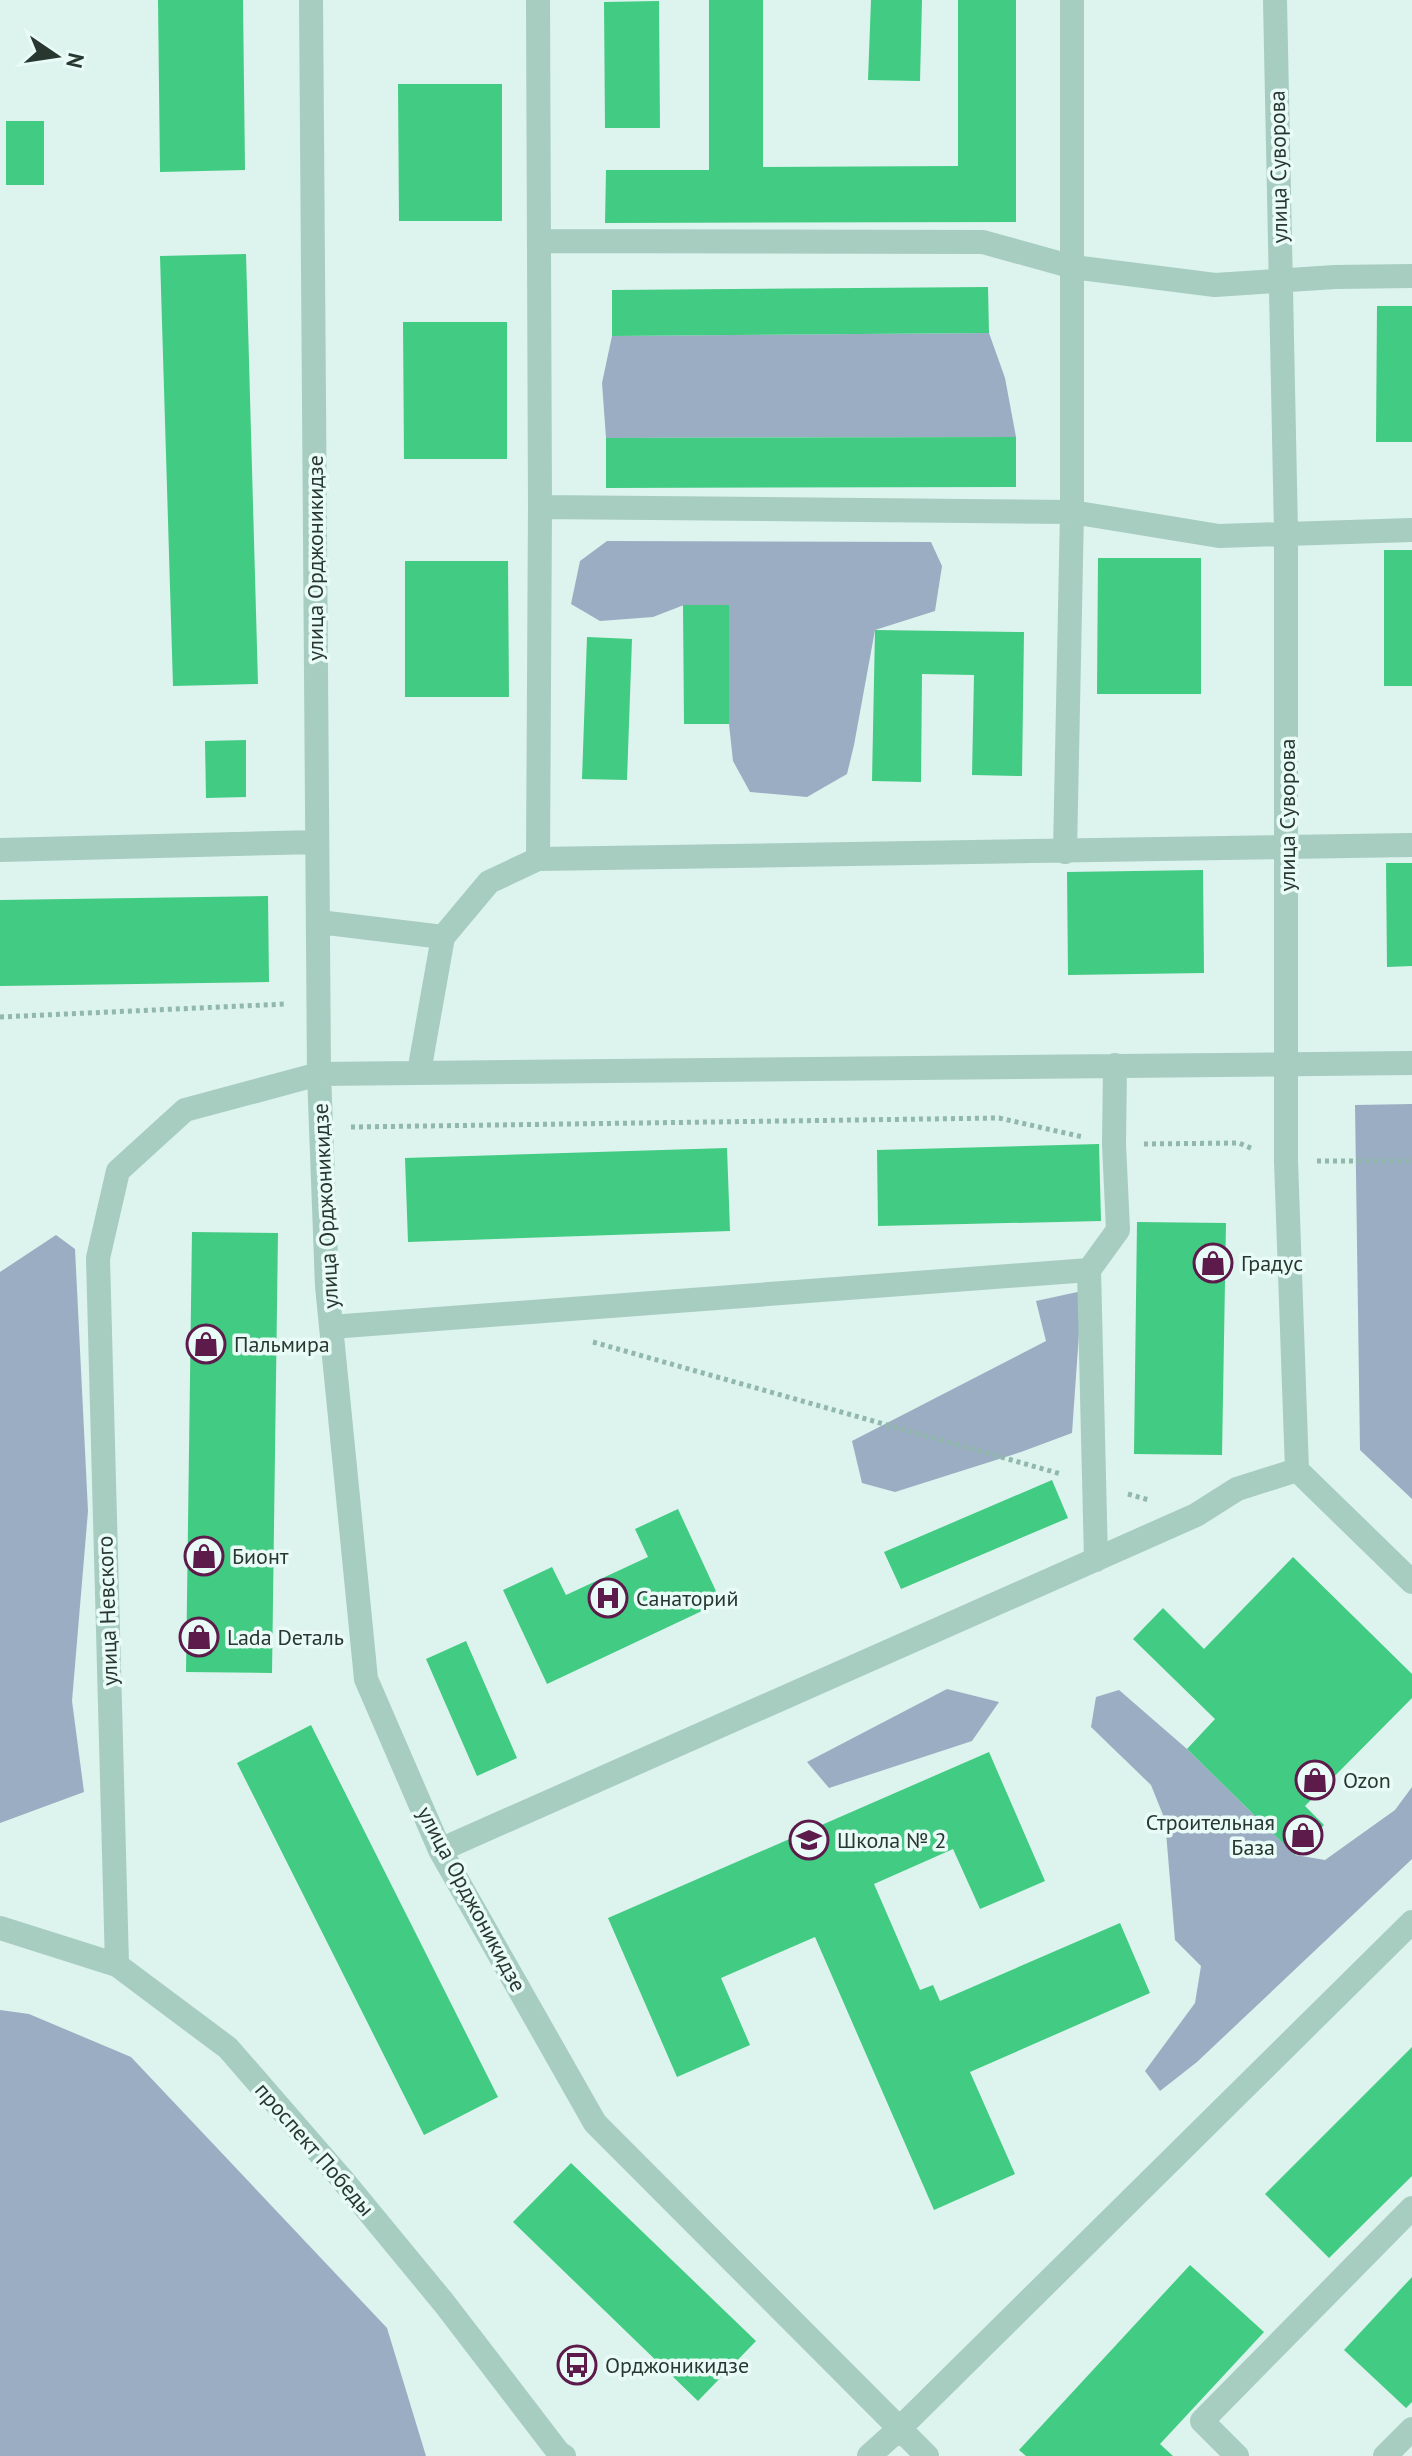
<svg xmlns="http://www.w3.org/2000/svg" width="1412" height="2456" viewBox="0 0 1412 2456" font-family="'PT Sans',sans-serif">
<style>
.green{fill:#9badc3}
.building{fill:#42cb82}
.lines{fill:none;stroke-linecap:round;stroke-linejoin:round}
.path{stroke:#91b8ab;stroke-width:5;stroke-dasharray:4 4;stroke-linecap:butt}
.minor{stroke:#a7ccc0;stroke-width:24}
.labels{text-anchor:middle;stroke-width:7;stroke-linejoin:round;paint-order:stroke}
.street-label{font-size:22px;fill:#283831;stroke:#e9fbf6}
.poi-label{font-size:22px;fill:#283831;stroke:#e9fbf6;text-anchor:start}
</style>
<rect width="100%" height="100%" fill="#dcf3ee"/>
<path class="green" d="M989,333L1005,378L1016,437L606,438L602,383L612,336Z
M607,541L931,542L942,566L935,611L875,630L854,745L847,774L807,797L750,792L733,761L729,724V605H684L653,617L600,621L571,604L580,561Z
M1412,1104V1499L1360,1450L1355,1105Z
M56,1235L75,1249L88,1511L72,1701L84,1792L0,1823V1272Z
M1082,1291L1072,1433L1021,1452L895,1492L862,1483L852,1441L1046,1341L1036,1301Z
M947,1689L999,1702L972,1741L829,1788L807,1762Z
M1119,1690L1187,1749L1295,1855L1325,1860L1395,1810L1412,1787V1859L1197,2062L1160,2091L1145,2071L1195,2003L1201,1966L1175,1940L1165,1820L1151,1785L1091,1727L1096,1697Z
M0,2010L29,2014L131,2057L387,2328L426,2456H0Z"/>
<path class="building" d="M158,0H243L245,170L160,172Z
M709,0H763V167L958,166V0H1016V222L605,223L606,170H709Z
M871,0H922L920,81L868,80Z
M659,1L660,128H605L604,2Z
M398,84H502V221H399Z
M6,121H44V185H6Z
M246,254L258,684L173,686L160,256Z
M988,287L989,333L612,336V290Z
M1377,306H1412V442H1376Z
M403,322H507V459H404Z
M1016,437V487L606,488V438Z
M1384,550H1412V686H1384Z
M1098,558H1201V694H1097Z
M405,561H508L509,697H405Z
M683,605H729V724H684Z
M875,630L1024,632L1022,776L972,775L974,675L922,674L921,782L872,781Z
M587,637L632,639L627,780L582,779Z
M246,740V797L206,798L205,741Z
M1386,863H1412V966L1387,967Z
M1203,870L1204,973L1068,975L1067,872Z
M268,896L269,982L0,986V900Z
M1099,1144L1101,1221L878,1226L877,1150Z
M727,1148L730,1231L408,1242L405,1158Z
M1137,1222L1226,1223L1222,1455L1134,1454Z
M192,1232L278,1233L272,1673L186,1672Z
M1052,1480L1068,1518L901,1589L884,1552Z
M678,1509L721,1602L547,1684L503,1590L552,1567L566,1595L648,1557L635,1529Z
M1293,1557L1412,1674V1698L1305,1806L1324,1825L1295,1855L1187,1749L1215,1719L1133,1639L1163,1608L1204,1649Z
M466,1641L517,1758L477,1776L426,1659Z
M311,1725L498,2097L424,2135L237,1763Z
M989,1752L1045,1881L980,1909L953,1849L874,1884L920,1990L933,1985L940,2001L1120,1923L1150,1993L970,2072L1015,2174L934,2210L815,1937L721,1978L750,2045L677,2077L608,1918Z
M1412,2047V2176L1329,2258L1265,2194Z
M571,2163L756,2341L698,2401L513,2222Z
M1190,2265L1264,2332L1160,2444L1173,2456H1026L1019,2450Z
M1412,2277V2402L1406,2408L1344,2350Z"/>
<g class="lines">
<path class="path" d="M0,1017L286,1004
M351,1127L999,1118L1083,1137
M1144,1144L1239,1143L1253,1149
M1317,1161H1412
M593,1342L1061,1474
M1128,1494L1149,1500"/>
<path class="minor" d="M311,0L319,1074L327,1286L366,1679L440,1850L595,2123L927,2456
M538,0L540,507L538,859
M1275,0L1286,532V1161L1297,1470L1412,1582
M539,241L983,242L1073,267L1215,285L1335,277L1412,276
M540,507L1072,512L1219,536L1412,530
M0,850L317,842
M1065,852L1072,512V0
M319,922L443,937L489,882L538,859L1412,845
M419,1072L443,937
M331,1327L1089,1270
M1096,1560L1089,1270L1118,1230L1114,1144L1115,1065
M440,1850L1196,1515L1237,1489L1297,1470
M0,1928L117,1965L228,2048L341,2178L444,2303L559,2453L564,2456
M117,1965L98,1258L118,1171L185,1110L319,1074L1412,1063
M869,2456L899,2429L1412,1922
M1237,2456L1202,2421L1412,2208
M1385,2456L1412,2429"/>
</g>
<defs>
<g id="shop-ring" transform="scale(2)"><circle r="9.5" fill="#e9fbf6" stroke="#5c1b4a" stroke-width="1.5"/><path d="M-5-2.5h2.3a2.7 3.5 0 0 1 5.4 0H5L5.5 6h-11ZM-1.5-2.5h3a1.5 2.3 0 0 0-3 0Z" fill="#5c1b4a"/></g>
<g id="hospital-ring" transform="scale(2)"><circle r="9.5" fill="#e9fbf6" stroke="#5c1b4a" stroke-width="1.5"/><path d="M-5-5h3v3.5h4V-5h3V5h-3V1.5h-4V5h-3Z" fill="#5c1b4a"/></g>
<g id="school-ring" transform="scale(2)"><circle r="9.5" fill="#e9fbf6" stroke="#5c1b4a" stroke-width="1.5"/><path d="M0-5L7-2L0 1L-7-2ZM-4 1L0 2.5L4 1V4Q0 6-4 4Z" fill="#5c1b4a"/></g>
<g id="bus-ring" transform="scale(2)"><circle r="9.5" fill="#e9fbf6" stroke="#5c1b4a" stroke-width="1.5"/><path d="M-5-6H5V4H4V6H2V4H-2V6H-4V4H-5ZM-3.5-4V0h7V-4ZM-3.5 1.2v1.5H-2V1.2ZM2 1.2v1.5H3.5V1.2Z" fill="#5c1b4a"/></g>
</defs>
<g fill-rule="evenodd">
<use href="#shop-ring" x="1213" y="1263"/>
<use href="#shop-ring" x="206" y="1344"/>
<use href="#shop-ring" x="204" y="1556"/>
<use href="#hospital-ring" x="608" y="1598"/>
<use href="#shop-ring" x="199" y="1637"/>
<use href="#shop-ring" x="1315" y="1780"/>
<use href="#shop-ring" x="1303" y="1835"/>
<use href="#school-ring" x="809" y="1840"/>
<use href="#bus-ring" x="577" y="2365"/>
</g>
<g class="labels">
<g class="street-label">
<text transform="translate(1278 167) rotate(-91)" y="8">улица Суворова</text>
<text transform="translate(315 558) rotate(-90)" y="8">улица Орджоникидзе</text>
<text transform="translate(1287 815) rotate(-90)" y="8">улица Суворова</text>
<text transform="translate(325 1206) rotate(-93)" y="8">улица Орджоникидзе</text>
<text transform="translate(107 1611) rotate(-92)" y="8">улица Невского</text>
<text transform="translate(472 1899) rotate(62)" y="8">улица Орджоникидзе</text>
<text transform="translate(315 2149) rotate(49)" y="8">проспект Победы</text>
</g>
<g class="poi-label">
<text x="1241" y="1271">Градус</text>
<text x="234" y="1352">Пальмира</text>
<text x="232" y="1564">Бионт</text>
<text x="636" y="1606">Санаторий</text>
<text x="227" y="1645">Lada Dеталь</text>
<text x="1343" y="1788">Ozon</text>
<text x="1275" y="1830" text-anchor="end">Строительная<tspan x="1275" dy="25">База</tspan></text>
<text x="837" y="1848">Школа № 2</text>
<text x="605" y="2373">Орджоникидзе</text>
</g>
</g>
<g transform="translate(56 56) rotate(103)" stroke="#e9fbf6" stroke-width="6" paint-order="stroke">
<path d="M0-6L14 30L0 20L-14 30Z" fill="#283831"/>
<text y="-12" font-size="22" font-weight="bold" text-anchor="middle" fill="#283831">N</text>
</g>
</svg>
